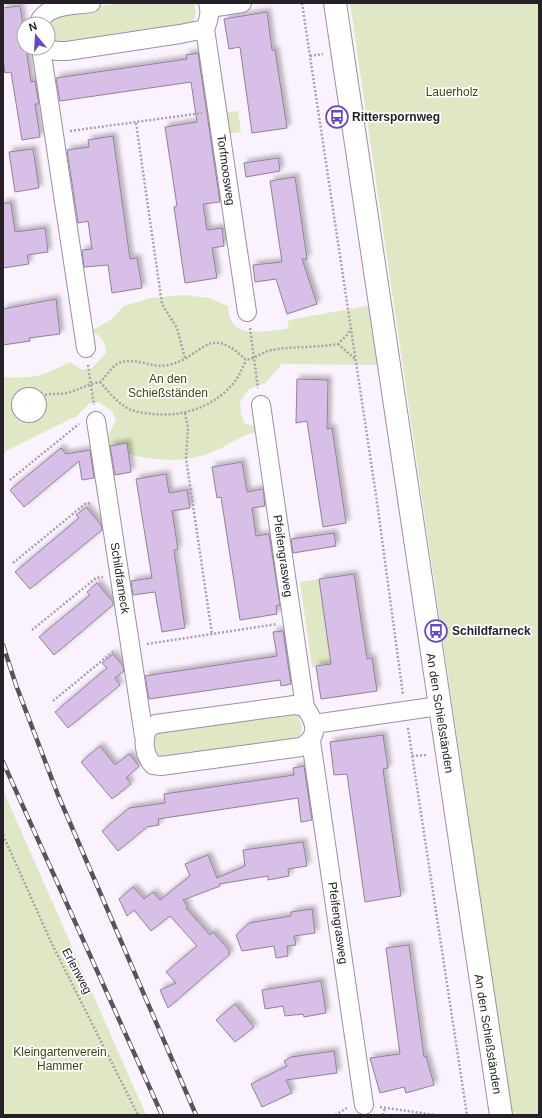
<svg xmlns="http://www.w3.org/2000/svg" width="542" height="1118" viewBox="0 0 542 1118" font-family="Arial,sans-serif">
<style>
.green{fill:#dfe7c4;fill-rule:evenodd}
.building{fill:#d7bfe8;stroke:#90829a;filter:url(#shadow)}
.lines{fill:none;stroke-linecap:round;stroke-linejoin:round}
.street-casing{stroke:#a18ea6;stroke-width:20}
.secondary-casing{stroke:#a18ea6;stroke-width:24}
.path{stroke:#a9a2ab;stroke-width:2.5;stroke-dasharray:2 2;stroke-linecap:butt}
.street{stroke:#fff;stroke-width:18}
.secondary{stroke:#fff;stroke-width:22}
.rail-casing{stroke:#59525b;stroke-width:4.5}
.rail{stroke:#fff;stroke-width:3;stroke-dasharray:9;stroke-linecap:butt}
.labels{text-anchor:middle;stroke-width:3.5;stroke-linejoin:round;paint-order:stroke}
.park-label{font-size:12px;fill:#3f4713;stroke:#fff}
.poi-label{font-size:12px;font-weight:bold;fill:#272029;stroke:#fff;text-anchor:start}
.street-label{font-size:12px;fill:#272029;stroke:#fff}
</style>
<defs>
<filter id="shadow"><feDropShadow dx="3.5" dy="-3.5" stdDeviation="2" flood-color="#0004"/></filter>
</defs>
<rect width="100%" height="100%" fill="#faf2fc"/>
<path class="green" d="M122,3H194L196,12L193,24L62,46C42,38 45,28 56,12Z
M350,3H539V1115H512Z
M238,111L241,132L228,134L224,113Z
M185,295L209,298L228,306C229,341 263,331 287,329L289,320L372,305L380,365L282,364L265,383L249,389L244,395L240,403L241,414L245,424L257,426L258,432C242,433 233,443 219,449C189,463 160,462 128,454L127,443L108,446L107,438L116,420L112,411L99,402L89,404L77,416L6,451L3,455V377C33,379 44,376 70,362L82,370L92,368L106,353C105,340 102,337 91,331L112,319L124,306L151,298ZM27,397L34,399L37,404C36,410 34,413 28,414L22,409L21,402Z
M319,579L331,664L312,667L300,582Z
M297,713L302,727L299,740L161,760L153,752V734L157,730Z
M3,790L146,1115H3Z"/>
<path class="building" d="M20,6L24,33V48H26L31,82L35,81L39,104H35L40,137L22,140L11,72L5,73L3,59V8Z
M267,12L272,50H275L287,128L252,133L240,47L229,49L224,19Z
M198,53L220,202L203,204L207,230L222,228L224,246L212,248L217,278L185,283L174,207L177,206L165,127L197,122L191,82L60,101L56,78L187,59L186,55Z
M113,136L130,259L137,258L142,288L112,293L108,265L84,267L82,250L92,249L88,221L78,223L67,150L89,147L88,140Z
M33,149L39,188L15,192L9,152Z
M278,158L280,171L246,177L244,163Z
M295,177L307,259H302L317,304L287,314L276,279L255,282L253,265L282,262L270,181Z
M3,203H11L15,232L45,228L48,252L27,255L29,264L3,268Z
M56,299L60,334L29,338L30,341L3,345V309Z
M297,379L328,380L327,429L332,428L346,523L323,527L307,421L296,423Z
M127,443L131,472L115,475L110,446Z
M61,448L66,454L90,450L94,478L82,480L79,461L24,507L10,490Z
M242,462L247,492L263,489L265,506L252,508L256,536L269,534L280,605L276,606L277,614L240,620L221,497L217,498L212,467Z
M166,474L169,493L187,490L190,508L172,511L178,549L174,550L185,628L162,632L155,592L133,595L131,581L152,578L136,479Z
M86,507L101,525L102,530L30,589L15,572L79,518L76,515Z
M334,533L336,546L293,553L291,539Z
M354,574L367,659L372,658L377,691L321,699L316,666L331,664L319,579Z
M97,583L113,602V605L54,655L39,637L90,595L87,592Z
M283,631L291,684L281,686L280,680L149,699L145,676L277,656L273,632Z
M113,654L123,666L124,671L115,678L120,685L68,728L55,712L107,668L102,663Z
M383,735L388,768L383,769L401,896L365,902L347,774L334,775L330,742Z
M100,746L115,765L129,754L139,766L126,778L131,784L112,799L81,762Z
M304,766L312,820L301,822L298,798L158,819L159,825L147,827L118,851L102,831L129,808L165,803L164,794L294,775L293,768Z
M303,842L307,866L288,869L289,876L268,880V876L219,884L220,886L183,900L188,907L186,908L210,935L213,932L229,950V955L168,1008L160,990L176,983L166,972L197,946L170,916L151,931L134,910L127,916L119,899L133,887L144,899L153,892L160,900L190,876L185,864L208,855L217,878L245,866L243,850Z
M312,909L315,933L294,936L296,945L287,946L288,956L276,958L274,946L242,951L236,935L249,923L291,916V912Z
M409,945L424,1057L426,1056L434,1085L406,1093L404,1087L380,1093L370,1058L400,1054L386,948Z
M321,981L326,1013L304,1017L303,1014L285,1016L283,1006L265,1009L262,990Z
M235,1004L254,1027L235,1042L216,1020Z
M334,1051L337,1073L286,1080L292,1093L262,1107L251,1084L287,1066L284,1061L291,1057Z"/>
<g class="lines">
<g class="street-casing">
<path id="street" d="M210,8L242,3
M38,24C46,4 73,6 91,3
M205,29L247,312
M41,48L86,348
M46,48L57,51H67L180,34L205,29C209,20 211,12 208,3
M21 405a8 8 0 1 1 16 0a8 8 0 1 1-16 0Z
M261,405L305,707
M96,421L144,736
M294,705L305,707C316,723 320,736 301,747L161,766L153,765C144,755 142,740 148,728L156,724Z
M314,724L439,706
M311,741L364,1105"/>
</g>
<g class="secondary-casing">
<path id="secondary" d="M335,3L501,1115"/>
</g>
<path class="path" d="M302,3L377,502L403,695
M310,56L323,54
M136,123L162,304L177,328L185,358
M70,131L202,113
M250,328L258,388
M338,344L355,359
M88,365L94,405
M100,382C107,390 115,400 124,406C132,412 143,413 153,414C181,417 211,408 231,386C238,379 242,369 246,360
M34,399C44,392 56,395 67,393C79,390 88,384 100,382C106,377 110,369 117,364C133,355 151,369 168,365C205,357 207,322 246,360C256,358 262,352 272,350C294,346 316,348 338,344L347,335L351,328
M185,413L188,428L186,458L212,634
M10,480L79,424
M13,563L85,504L92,503
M32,630L96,578L103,577
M147,644L277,624
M53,701L115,650
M408,728L467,1115
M412,756L428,755
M3,835L52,944L138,1115
M380,1107L435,1115
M335,1115L347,1108
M383,1115L385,1108"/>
<use href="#street" class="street"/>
<use href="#secondary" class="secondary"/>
<g class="rail-casing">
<path id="rail" d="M3,645L16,685L58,795L196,1115
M3,762L162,1115"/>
</g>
<use href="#rail" class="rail"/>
</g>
<defs>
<g id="bus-ring" transform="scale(1.15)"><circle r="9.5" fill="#fff" stroke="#6649c2" stroke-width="1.5"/><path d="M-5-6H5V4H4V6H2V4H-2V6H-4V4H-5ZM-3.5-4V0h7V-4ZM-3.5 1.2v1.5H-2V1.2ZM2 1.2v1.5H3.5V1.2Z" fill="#6649c2"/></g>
</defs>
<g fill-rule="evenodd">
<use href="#bus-ring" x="337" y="117"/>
<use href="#bus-ring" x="436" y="631"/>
</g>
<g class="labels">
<g class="park-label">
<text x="452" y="96">Lauerholz</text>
<text x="168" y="383">An den<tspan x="168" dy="14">Schießständen</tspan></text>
<text x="60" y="1056">Kleingartenverein<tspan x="60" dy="14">Hammer</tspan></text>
</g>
<g class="poi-label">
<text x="352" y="121">Ritterspornweg</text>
<text x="452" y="635">Schildfarneck</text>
</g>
<g class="street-label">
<text transform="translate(226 170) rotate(82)" y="4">Torfmoosweg</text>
<text transform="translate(283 556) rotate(82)" y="4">Pfeifengrasweg</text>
<text transform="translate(120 578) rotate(81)" y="4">Schildfarneck</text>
<text transform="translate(440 713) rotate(81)" y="4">An den Schießständen</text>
<text transform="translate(338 923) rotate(82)" y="4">Pfeifengrasweg</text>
<text transform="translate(77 971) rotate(62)" y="4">Erlenweg</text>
<text transform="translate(488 1034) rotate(81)" y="4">An den Schießständen</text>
</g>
</g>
<rect width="542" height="1118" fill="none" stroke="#272029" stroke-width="8"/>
<g transform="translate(36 36) rotate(342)"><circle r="19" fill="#ffffff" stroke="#a9a6a9"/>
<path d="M0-3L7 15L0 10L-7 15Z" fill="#6649c2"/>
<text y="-6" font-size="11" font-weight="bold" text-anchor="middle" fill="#272029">N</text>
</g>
</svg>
